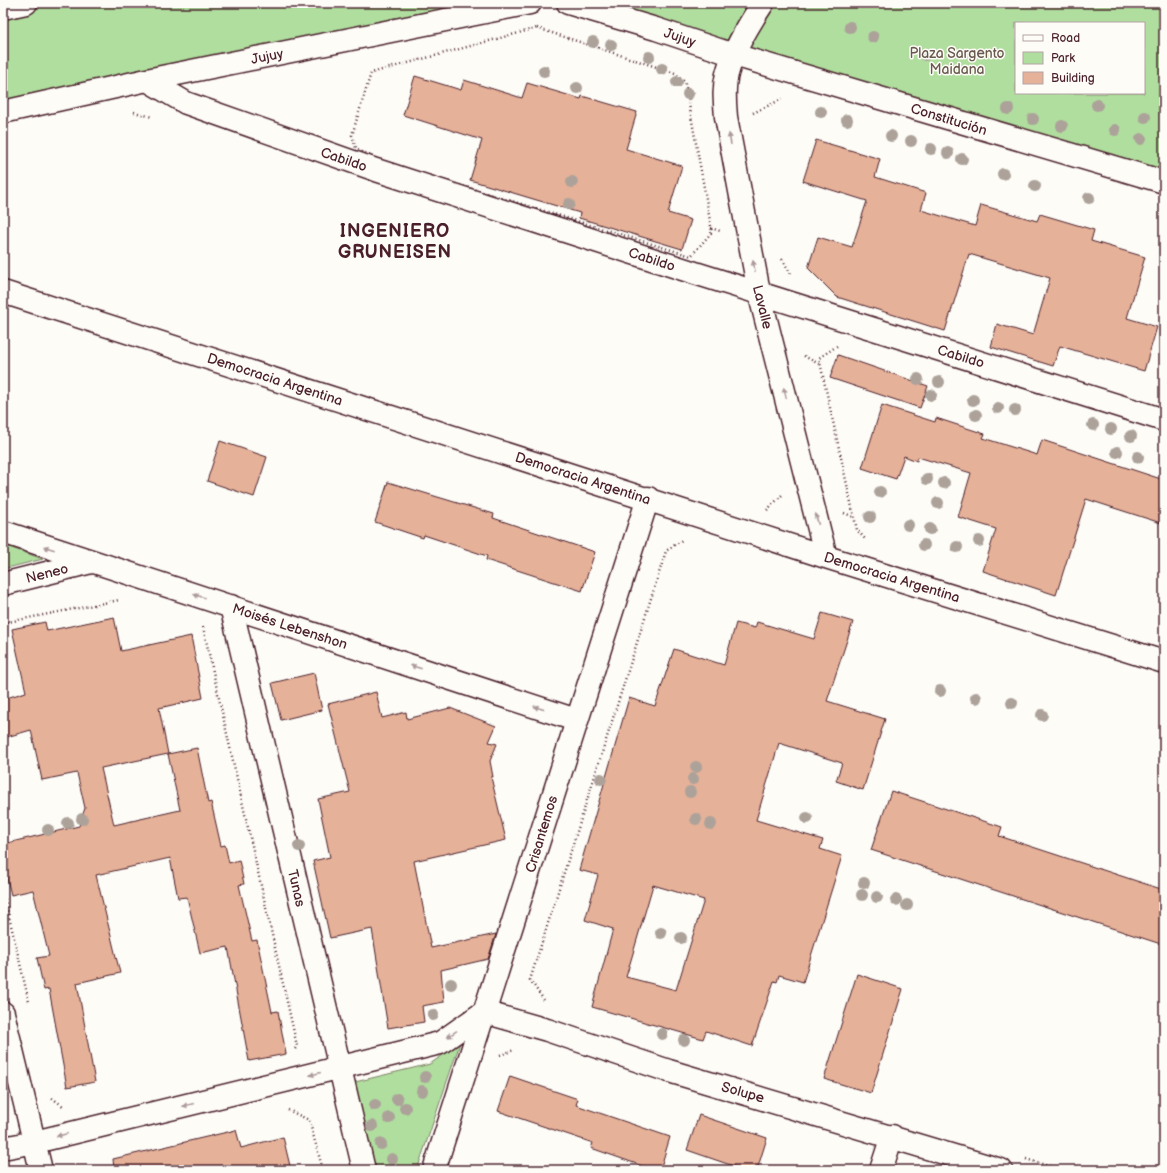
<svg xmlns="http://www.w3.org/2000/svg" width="1167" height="1173" viewBox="0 0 1167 1173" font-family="'Balsamiq Sans',sans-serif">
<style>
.green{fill:#b0de9e;stroke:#7d7e64;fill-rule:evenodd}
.building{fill:#e5b198;stroke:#4a1f2b;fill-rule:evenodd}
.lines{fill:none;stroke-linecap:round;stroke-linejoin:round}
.minor-casing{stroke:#4a1f2b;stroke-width:25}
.path{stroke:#4a1f2b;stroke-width:2.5;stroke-dasharray:1 3;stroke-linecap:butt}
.minor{stroke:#fdfcf7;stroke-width:22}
.tree{fill:#aca29a}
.oneway{fill:#ac999b}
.labels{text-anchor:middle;stroke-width:3;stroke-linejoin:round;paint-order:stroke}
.street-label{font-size:14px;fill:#4a1f2b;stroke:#fdfcf7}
.park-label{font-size:14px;fill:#69584e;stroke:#fdfcf7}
.district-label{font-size:18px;font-weight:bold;letter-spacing:1px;fill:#4a1f2b;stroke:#fdfcf7}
</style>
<rect width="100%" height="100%" fill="#fdfcf7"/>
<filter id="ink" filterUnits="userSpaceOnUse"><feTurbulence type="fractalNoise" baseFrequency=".025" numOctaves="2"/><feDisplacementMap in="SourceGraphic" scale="8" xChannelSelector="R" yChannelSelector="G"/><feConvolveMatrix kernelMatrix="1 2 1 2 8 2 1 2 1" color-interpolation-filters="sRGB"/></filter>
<g filter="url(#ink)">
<path class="green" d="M3,3H530L3,112Z
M568,3H1164V182ZM1016,23H1144V93H1016Z
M3,545L43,559L3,569Z
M460,1043L417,1170H375L351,1083L430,1064Z"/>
<path class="building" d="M415,76L461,90L464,80L522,98L527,83L581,99L582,96L637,112L626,149L682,166L668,213L691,220L682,249L579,218L580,213L470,180L482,140L403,115Z
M816,140L880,159L875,177L926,193L921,210L975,226L981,205L1037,221L1040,214L1094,230L1091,241L1145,257L1127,318L1157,327L1144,371L1060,346L1053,366L991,347L997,324L1033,335L1050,278L969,254L945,331L837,297L808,268L818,237L852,247L867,201L803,181Z
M838,355L928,386L920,408L830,378Z
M882,405L935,422L936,418L985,434L983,438L1037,455L1042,440L1164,480V524L1086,499L1056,595L983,571L996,529L958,517L971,473L918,457L917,461L904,456L896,479L862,468Z
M220,441L267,457L254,497L207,481Z
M388,482L494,514L493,518L595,552L582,591L486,560L487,556L424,535L423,538L375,522Z
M822,613L853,622L827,701L885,719L863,790L836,781L842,763L779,743L756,820L823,840L820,849L842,856L803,982L779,975L777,982L774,981L752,1046L706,1031L703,1039L592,1007L613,929L585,920L598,875L579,870L629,698L655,706L674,649L724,665L736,623L755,628L757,622L814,639ZM653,885L704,900L676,990L626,977Z
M114,617L121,651L191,636L203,698L159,708L168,754L197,748L208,803L211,802L221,846L225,845L229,863L239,860L244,884L239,885L252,941L257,940L272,1012L278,1011L286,1054L249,1061L228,947L200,953L187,897L178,898L170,858L96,875L120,973L77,983L95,1082L67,1087L49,989L44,990L37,958L49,956L33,890L11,895L3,862V844L79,826L85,808L77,773L42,780L31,730L3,738V699L26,692L12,629L45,622L47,631ZM168,754L180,810L114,825L101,768Z
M314,673L322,710L281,720L272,683Z
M376,692L382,718L406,712L407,719L450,708L496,726L489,742L497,744L490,761L493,777H491L506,840L414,861L431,948L496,934L488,959L441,970L444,1002L422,1006L424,1022L388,1028L372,929L330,938L313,861L330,857L318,799L350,792L328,704Z
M891,791L1002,827L999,836L1164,890V945L871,850Z
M857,974L903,989L871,1093L824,1079Z
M510,1076L578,1099L576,1105L670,1137L660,1170H654L591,1148L593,1143L498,1111Z
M699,1115L767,1138L757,1170H745L687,1150Z
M236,1130L241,1148L283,1137L291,1170H114L113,1159Z"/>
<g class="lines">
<g class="minor-casing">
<path id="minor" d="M568,3L656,29L734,55L1164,182
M763,3C749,24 733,50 727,74C723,89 725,103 726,117L759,292L826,557
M3,8L26,3
M147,80L186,103L376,170L695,273L1164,420
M3,112L147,80L530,3
M3,292L826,557L1164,662
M3,532L576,720
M3,584L91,562
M231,606L364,1170
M484,1012L547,1030L669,1071L1001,1170
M3,1013L41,1170
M3,1148L35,1142L440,1043L484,1012
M434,1170L648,498
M881,1170L892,1136"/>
</g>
<path class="path" d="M537,28L675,73L685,82L712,232L691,256L378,160L356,148L352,135L371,73Z
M686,89L696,94
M134,112L152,117
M753,113L782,99
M711,228L720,231
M782,259L791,274
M837,346L819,358L857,530L866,540
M804,356L819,364
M767,510L782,495
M844,513L854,517
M3,623L119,600
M203,627L297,1046L295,1049
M3,891L29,1002
M544,1000L530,980L666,551L682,540
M500,1055L514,1050
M52,1098L63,1106
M288,1110L309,1120L323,1170
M1026,1159L1062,1170"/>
<use href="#minor" class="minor"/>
</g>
<g class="tree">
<circle cx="850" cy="27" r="6"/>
<circle cx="873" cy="37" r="6"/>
<circle cx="593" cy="42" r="6"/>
<circle cx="611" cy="45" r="6"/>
<circle cx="925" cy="55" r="6"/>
<circle cx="649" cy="57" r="6"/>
<circle cx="662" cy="69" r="6"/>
<circle cx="544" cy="71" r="6"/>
<circle cx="677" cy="82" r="6"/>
<circle cx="577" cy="88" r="6"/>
<circle cx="688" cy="94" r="6"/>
<circle cx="1097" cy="105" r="6"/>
<circle cx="1008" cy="109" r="6"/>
<circle cx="821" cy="112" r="6"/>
<circle cx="1145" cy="117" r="6"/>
<circle cx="1033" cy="119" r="6"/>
<circle cx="847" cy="120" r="6"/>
<circle cx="1062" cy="126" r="6"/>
<circle cx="1115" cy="130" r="6"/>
<circle cx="891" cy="136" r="6"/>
<circle cx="1141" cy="139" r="6"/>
<circle cx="911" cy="141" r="6"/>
<circle cx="931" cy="149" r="6"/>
<circle cx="948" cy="153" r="6"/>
<circle cx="962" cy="159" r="6"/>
<circle cx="1003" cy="174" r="6"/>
<circle cx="572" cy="182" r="6"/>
<circle cx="1035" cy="186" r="6"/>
<circle cx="1089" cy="198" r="6"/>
<circle cx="569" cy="204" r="6"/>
<circle cx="918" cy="379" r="6"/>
<circle cx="939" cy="382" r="6"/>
<circle cx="931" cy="395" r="6"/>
<circle cx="973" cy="400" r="6"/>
<circle cx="998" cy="408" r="6"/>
<circle cx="1015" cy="410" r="6"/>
<circle cx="976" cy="415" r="6"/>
<circle cx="1093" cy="425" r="6"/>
<circle cx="1111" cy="429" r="6"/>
<circle cx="1131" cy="436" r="6"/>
<circle cx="1117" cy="452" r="6"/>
<circle cx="1138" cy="457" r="6"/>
<circle cx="927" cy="479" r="6"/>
<circle cx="944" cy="483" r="6"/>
<circle cx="880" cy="492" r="6"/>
<circle cx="938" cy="503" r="6"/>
<circle cx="870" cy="517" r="6"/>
<circle cx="908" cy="525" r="6"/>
<circle cx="930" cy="529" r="6"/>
<circle cx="979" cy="541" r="6"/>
<circle cx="924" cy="545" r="6"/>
<circle cx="957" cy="547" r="6"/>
<circle cx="940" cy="691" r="6"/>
<circle cx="976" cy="698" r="6"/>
<circle cx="1012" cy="703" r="6"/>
<circle cx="1042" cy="715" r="6"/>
<circle cx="696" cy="767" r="6"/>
<circle cx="601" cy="779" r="6"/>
<circle cx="693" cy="779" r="6"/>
<circle cx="690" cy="792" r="6"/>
<circle cx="807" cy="818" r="6"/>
<circle cx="82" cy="819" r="6"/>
<circle cx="696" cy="819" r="6"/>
<circle cx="68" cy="823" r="6"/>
<circle cx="711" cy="824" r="6"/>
<circle cx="48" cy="830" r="6"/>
<circle cx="299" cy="846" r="6"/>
<circle cx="864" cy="883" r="6"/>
<circle cx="862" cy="895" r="6"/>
<circle cx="877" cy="897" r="6"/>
<circle cx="896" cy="900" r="6"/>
<circle cx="907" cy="905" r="6"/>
<circle cx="661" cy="933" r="6"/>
<circle cx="681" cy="938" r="6"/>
<circle cx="451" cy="984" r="6"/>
<circle cx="433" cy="1015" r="6"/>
<circle cx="662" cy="1034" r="6"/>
<circle cx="684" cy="1040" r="6"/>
<circle cx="425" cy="1077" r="6"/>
<circle cx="422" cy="1091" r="6"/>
<circle cx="397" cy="1099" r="6"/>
<circle cx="375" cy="1105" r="6"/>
<circle cx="405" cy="1108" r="6"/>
<circle cx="389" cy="1118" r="6"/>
<circle cx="372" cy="1126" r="6"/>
<circle cx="381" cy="1144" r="6"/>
<circle cx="392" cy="1159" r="6"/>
</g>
<defs><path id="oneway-solid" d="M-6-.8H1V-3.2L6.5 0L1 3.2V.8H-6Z"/></defs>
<g class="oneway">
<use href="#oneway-solid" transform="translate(730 139) rotate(-100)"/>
<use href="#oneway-solid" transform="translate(754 266) rotate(-101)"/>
<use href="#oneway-solid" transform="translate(785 393) rotate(-104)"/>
<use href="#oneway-solid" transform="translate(817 519) rotate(-104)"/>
<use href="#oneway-solid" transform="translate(49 548) rotate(-162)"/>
<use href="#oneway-solid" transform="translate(199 596) rotate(-162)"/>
<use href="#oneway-solid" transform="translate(416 667) rotate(-162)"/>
<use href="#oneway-solid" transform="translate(539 708) rotate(-162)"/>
<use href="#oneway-solid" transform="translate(452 1034) rotate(146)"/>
<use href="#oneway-solid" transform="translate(315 1074) rotate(166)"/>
<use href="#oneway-solid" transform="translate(188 1105) rotate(166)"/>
<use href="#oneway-solid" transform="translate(62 1135) rotate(166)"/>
</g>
</g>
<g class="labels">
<g class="street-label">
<text transform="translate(680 37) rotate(19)" y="5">Jujuy</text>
<text transform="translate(267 56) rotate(-11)" y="5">Jujuy</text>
<text transform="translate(949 119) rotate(17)" y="5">Constitución</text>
<text transform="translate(344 159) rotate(19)" y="5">Cabildo</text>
<text transform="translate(652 259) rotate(18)" y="5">Cabildo</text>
<text transform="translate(763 307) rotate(76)" y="5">Lavalle</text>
<text transform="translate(961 356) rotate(17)" y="5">Cabildo</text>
<text transform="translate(275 379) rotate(18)" y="5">Democracia Argentina</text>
<text transform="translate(583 478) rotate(18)" y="5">Democracia Argentina</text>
<text transform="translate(47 573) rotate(-14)" y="5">Neneo</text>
<text transform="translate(892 577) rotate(17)" y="5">Democracia Argentina</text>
<text transform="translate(290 626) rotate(18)" y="5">Moisés Lebenshon</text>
<text transform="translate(541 834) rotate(-73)" y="5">Crisantemos</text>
<text transform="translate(297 888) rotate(77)" y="5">Tunas</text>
<text transform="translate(743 1092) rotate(16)" y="5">Solupe</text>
</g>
<g class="park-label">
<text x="957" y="58">Plaza Sargento<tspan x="957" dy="16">Maidana</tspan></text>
</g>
<g class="district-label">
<text x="395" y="237">INGENIERO<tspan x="395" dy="21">GRUNEISEN</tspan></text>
</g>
</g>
<rect width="1167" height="1173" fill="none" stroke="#fdfcf7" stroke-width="16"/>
<rect x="8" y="8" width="1151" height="1157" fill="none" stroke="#4a1f2b" stroke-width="1.5" filter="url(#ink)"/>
<rect x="1015" y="22" width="130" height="72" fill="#fdfcf7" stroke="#b5a4a5"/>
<rect x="1023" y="35" width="20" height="6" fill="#fdfcf7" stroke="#b5a4a5"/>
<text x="1051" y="42" font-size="12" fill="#4a1f2b">Road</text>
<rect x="1023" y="52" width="20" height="12" fill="#b0de9e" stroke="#b5a4a5"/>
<text x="1051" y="62" font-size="12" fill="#4a1f2b">Park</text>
<rect x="1023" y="72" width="20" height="12" fill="#e5b198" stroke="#b5a4a5"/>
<text x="1051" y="82" font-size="12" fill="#4a1f2b">Building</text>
</svg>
